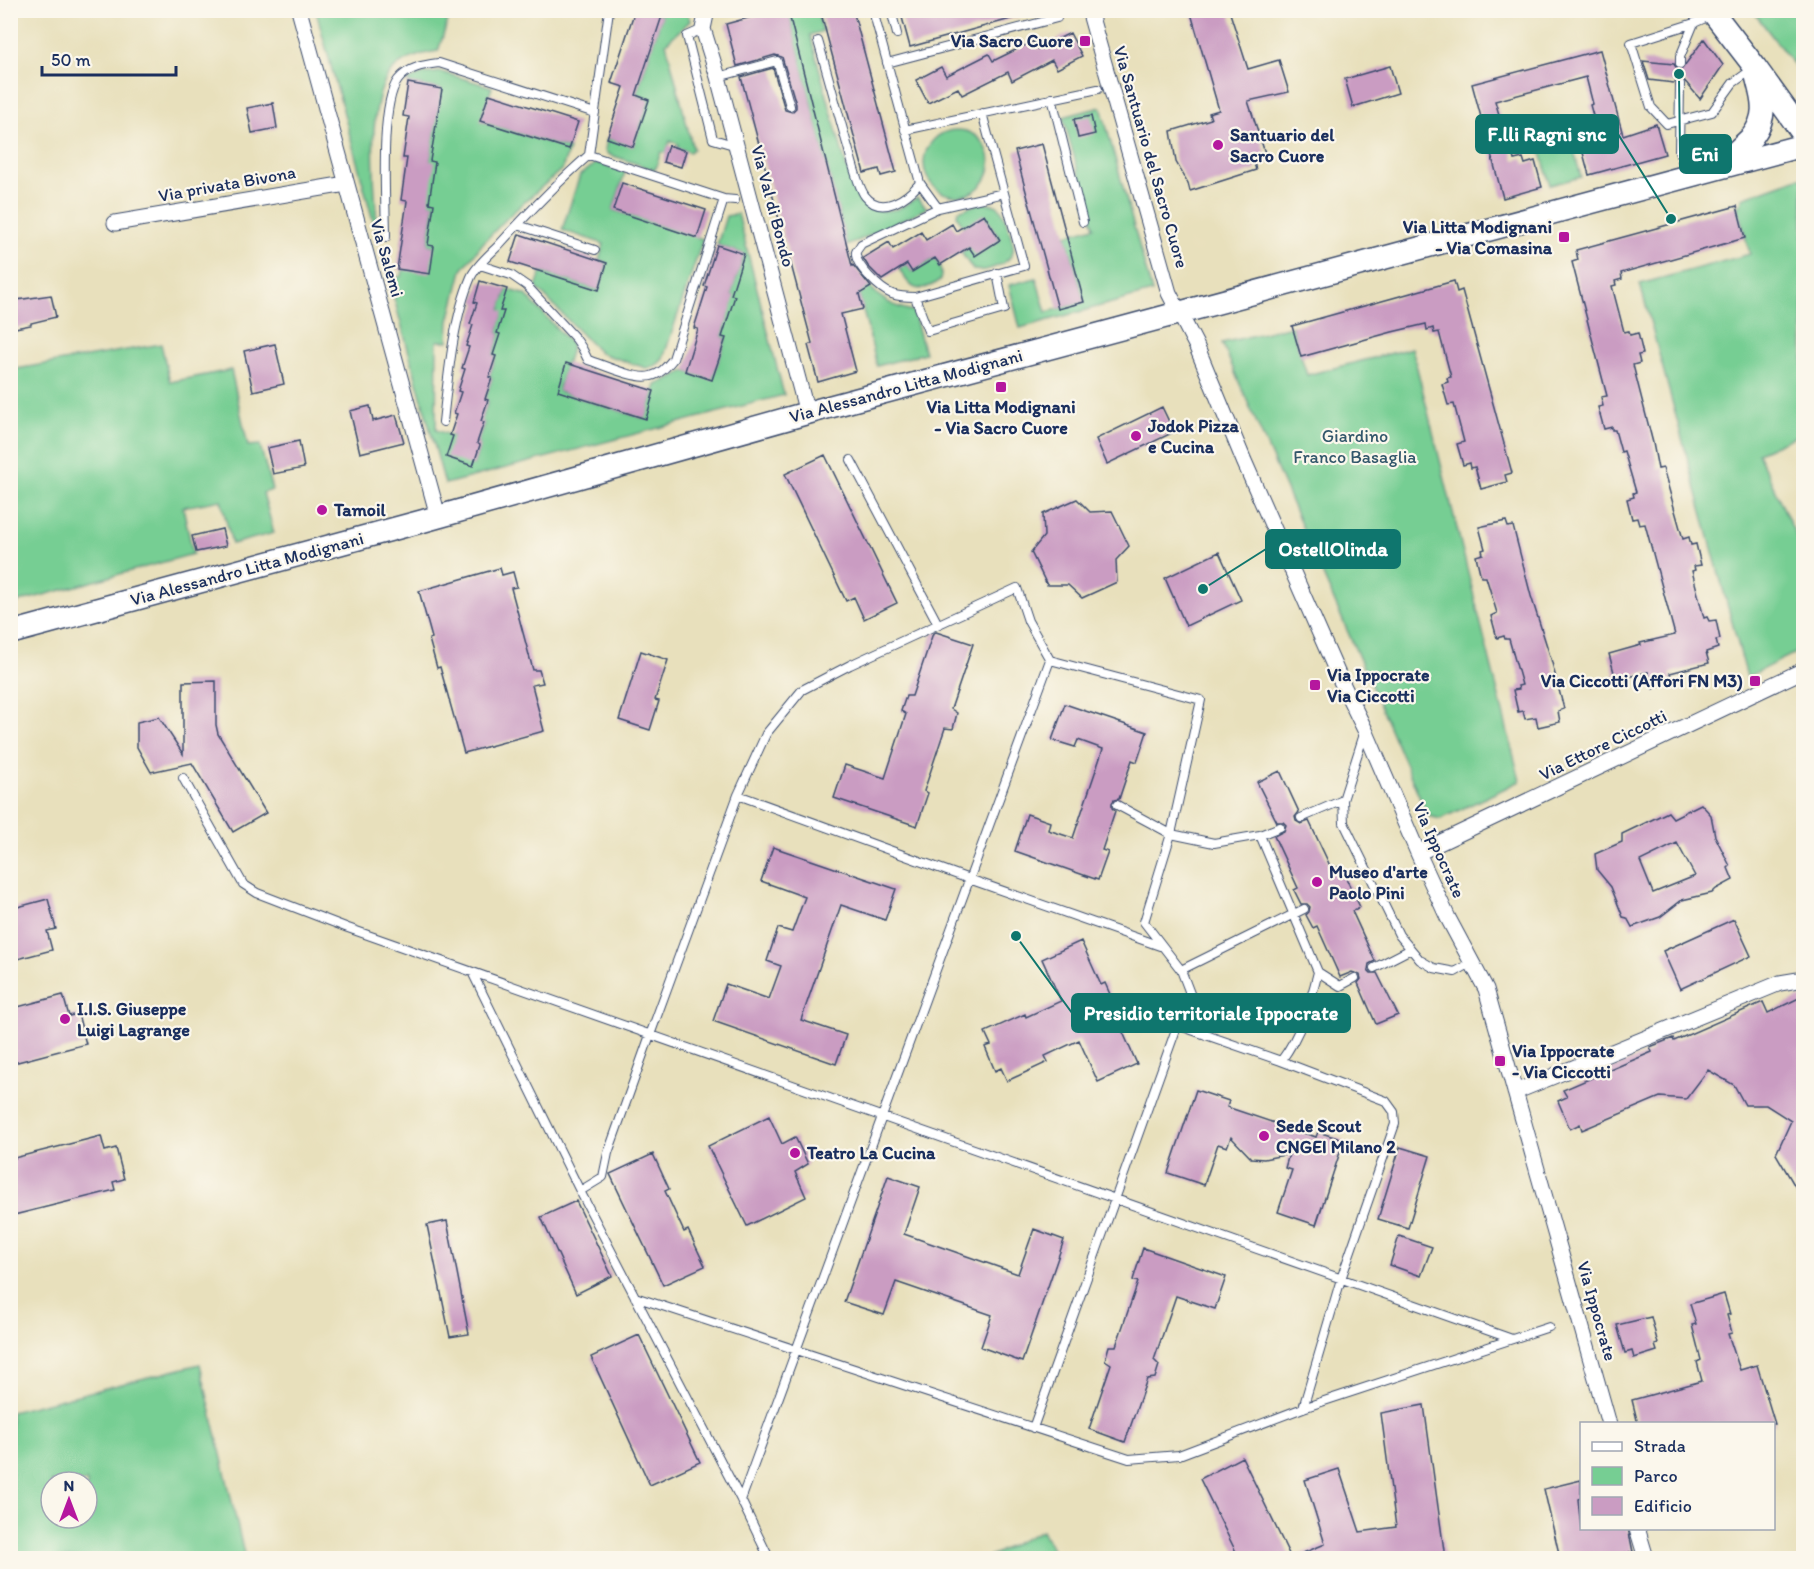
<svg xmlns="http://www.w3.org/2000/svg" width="1814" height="1569" viewBox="0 0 1814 1569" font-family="Itim,sans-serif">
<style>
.green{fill:#76ce93;stroke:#487e78;stroke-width:1.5;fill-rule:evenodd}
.building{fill:#ca9cc2;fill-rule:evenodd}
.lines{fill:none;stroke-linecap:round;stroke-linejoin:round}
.lane-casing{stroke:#3a4a6c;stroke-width:10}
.street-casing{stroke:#3a4a6c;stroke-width:17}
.secondary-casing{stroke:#3a4a6c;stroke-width:25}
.lane{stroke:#fff;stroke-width:8}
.street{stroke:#fff;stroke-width:15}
.secondary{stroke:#fff;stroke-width:22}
.poi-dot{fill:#b5179e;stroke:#fbf7ec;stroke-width:2}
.labels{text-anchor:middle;stroke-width:4.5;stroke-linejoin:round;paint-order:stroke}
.poi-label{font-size:18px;font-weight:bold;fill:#1b2f5e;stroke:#fbf7ec;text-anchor:start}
.street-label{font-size:18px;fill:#1b2f5e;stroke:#fbf7ec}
.park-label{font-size:18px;fill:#32576b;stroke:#fbf7ec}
.leader{fill:none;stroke:#0f766e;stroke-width:2}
.callout-dot{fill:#0f766e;stroke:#fbf7ec;stroke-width:2}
.callout{fill:#0f766e;stroke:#0f766e;stroke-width:2}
.callout-label{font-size:20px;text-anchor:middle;font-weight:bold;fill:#fff}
</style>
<rect width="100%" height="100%" fill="#fbf7ec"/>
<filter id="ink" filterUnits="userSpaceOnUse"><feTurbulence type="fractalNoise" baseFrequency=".0167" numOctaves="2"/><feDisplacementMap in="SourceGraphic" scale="12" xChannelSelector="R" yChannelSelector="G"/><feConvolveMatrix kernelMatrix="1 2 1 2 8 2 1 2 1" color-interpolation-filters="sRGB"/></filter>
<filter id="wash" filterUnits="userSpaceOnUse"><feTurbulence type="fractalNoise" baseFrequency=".008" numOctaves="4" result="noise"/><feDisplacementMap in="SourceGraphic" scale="24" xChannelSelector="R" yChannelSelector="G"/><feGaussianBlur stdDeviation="1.35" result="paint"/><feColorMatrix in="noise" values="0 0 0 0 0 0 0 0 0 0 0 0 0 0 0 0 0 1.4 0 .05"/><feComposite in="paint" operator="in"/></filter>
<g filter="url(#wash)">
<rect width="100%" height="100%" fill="#e8e0bc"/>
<path class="green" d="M316,11H451L438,51C420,54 401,59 389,74C364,110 376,196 378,239Z
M650,11H687L690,21L666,43L693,149L690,152L677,148L678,144L670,141L666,153L661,152L655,170L608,154L605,150L607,138L633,146L649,100L636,95L662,16Z
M788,11H817L823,31L810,35L847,169L859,198L870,208L883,211L898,209L917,198L927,208L847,246Z
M1753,11H1803V77Z
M441,72L492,87L481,121L569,149L562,169L509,216L483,243L462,270L449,321L448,341H437L436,430L453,436L473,466L480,445L477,443L484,423L481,421L488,401L485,399L492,378L489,377L496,356L493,355L500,334L497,333L503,312L500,311L507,289L526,295L572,345L558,391L645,419L656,385L685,371L712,379L726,338L722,337L734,296L731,295L744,254L717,245L726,216L738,214L784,395L445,484L389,280L402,276L403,270L434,246L428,245L434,205L429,203L430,161L441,89L408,83L410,79L423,74Z
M1101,107L1152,292L1020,328L1009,285L1036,278L1046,312L1084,302L1066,235L1094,227L1063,117Z
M924 163a33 33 0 1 1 66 0a33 33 0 1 1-66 0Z
M1569,133L1581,177L1550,185L1538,141Z
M597,163L625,172L613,210L703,239L663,359C658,365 654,367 646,368L600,353L536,287L541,272L599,290L607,263L599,260L604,244L562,230L580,175Z
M1798,178H1803V433L1758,453L1803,551V649L1747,677L1640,284L1750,254L1737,206L1741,205L1742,198Z
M981,203C987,203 993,203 999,207C1004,212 1015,245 1013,251C1010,265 985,272 973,270L961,252L970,247L1000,239L984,215L964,227L957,216L958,211Z
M935,258C941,266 942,272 940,281C916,294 913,291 899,269L907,264L912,272Z
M852,266C872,289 881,305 913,311L925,353L877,366Z
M1292,326L1307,375L1412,348L1520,781L1441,819L1428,816L1222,343Z
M161,344L170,382L231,370L248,446L260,445L272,490L263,493L274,533L232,544L221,500L183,507L193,554L11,604V370Z
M200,1364L245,1558H11V1412ZM51,1482H87V1518H51Z
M1042,1530L1056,1558H987Z"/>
<g id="blocks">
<path class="building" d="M635,10H646L662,16L636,95L649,100L633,147L607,138L624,87L611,83Z
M777,10H788L852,266L853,265L871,287L859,294L863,309L841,314L856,371L818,382L808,345L812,343L741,77L773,68L785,110L792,112L796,108V104L782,57L775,55L737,66L726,24Z
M820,10H853L896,172L881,176L879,169L864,173Z
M900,10H1025V15L910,47Z
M1190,10H1229L1248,69L1279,60L1289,92L1248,101L1267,159L1254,163L1256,170L1190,191L1188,183L1176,162L1171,131L1211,119L1209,113L1219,110Z
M1070,33L1082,56L1057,69L1052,60L1012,81L1008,72L962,95L958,88L928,103L916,80L941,67L946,76L989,54L993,61L1034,41L1038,49Z
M1704,39L1723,65L1700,99L1683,79H1678L1674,83L1649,80L1643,61L1674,64L1677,69H1682Z
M1600,50L1623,135L1656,124L1665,154L1589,175L1582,149L1590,147L1588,140L1599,137L1590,105L1593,104L1586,77L1495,101L1503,128L1505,127L1514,160L1523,158L1525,164L1535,161L1542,187L1503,198L1472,84Z
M1390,66L1398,93L1353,107L1345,79Z
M408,83L442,89L430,161L435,162L429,203L434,204L428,245L434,246L430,274L397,269L407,201L401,200L407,158H403L409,117L403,116Z
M489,94L578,122L569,149L480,121Z
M273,103L277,128L252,133L247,108Z
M1091,116L1095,134L1078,138L1074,119Z
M1042,144L1084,302L1058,309L1015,151Z
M668,145L686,151L681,167L663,162Z
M622,183L706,210L697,238L613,210Z
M1737,206L1745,238L1621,273L1622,279L1615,281L1616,285L1612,286L1624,332L1629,331L1630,335L1638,333L1643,354L1638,355L1640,363L1633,365L1653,443L1658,469L1663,468L1683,539L1689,537L1691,545L1696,544L1701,565L1694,566L1695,570L1692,571L1704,618L1707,617L1709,621L1716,620L1720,639L1716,640L1718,648L1706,652L1709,663L1670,673L1672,680L1653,689L1648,672L1616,680L1609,654L1641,645L1640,643L1675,635L1645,524L1639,525L1637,518L1632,519L1627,499L1634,497L1633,493L1636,492L1624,451L1621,452L1615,430H1612V427L1604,429L1598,407L1603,406L1601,397L1607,396L1572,262L1578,260L1576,250Z
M984,214L1000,240L975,256L969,247L940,265L935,258L912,272L907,264L882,280L868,266L863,258L889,242L893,249L921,232L926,240L952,224L956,231Z
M519,234L607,263L599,290L510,262Z
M717,245L744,254L731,295L735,296L722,337L726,338L712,380L685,371L698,329L694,328L707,287L704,286Z
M480,281L507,289L500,311H504L497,333L500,334L493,355L496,356L489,377L492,378L485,399L488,400L481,421L484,422L477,443L480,445L473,466L446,457L453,436L450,435L457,414L454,413L461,392L458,391L465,369L462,368L469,347L466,346L473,325L470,324L477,303L474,302Z
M1454,281L1457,292L1462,290L1512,473L1505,475L1507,482L1481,489L1475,467L1471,468L1470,463L1463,465L1457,444L1464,442L1454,404L1448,405L1442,384L1448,382L1447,378L1451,377L1439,332L1434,333L1433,328L1427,330L1426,324L1392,332L1301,357L1292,326Z
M51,295L56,317L31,323V325L15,328L10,301Z
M275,344L284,384L253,391L244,351Z
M566,363L654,391L646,419L558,391Z
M370,406L373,421L396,415L404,442L360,453L350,411Z
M1162,407L1174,432L1107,464L1096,439Z
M299,441L304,468L273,474L267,448Z
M825,455L897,603L864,619L854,597L846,601L785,474Z
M1077,499L1090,512L1112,511L1129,546L1116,560L1117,582L1082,598L1068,585H1047L1031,552L1044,536L1043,514Z
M1506,521L1508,527L1513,526L1531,596L1551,659L1564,709L1558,711L1560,722L1538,727L1536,717L1525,719L1523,711L1518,712L1513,690L1519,689L1518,686L1522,685L1509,639H1505L1504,636L1497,638L1491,616L1497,613L1486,577H1481L1476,556L1483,554L1482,550L1485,549L1479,527Z
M222,529L226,546L196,552L192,536Z
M1219,552L1241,600L1186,626L1165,578Z
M500,568L502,575L513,572L517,587L511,588L533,670H539L543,683L532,685L544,731L464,753L440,667L437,668L429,639L432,638L419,591Z
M936,632L973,644L951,709L957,713L953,729L945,728L924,791L928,793L917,826L834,798L845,765L885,778L906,714L901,711L906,696H912L933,633Z
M641,651L668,660L655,700L659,701L650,730L619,720Z
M216,681V725L218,734L266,813L233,832L192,763L151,772L137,747V722L159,717L183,754V682Z
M1065,704L1147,732L1137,762L1132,760L1119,799L1114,800L1112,803V808L1115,811L1102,850L1108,852L1098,880L1015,851L1027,814L1050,822L1048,830L1073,838L1103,749L1078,740L1075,747L1052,740Z
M1280,771L1299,812L1295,817L1296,821L1301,824L1309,821L1332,870L1340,866L1360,907L1352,911L1375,961L1369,964L1368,970L1371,973H1377L1398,1015L1376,1024L1358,983L1361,979L1360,975L1352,972L1340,977L1317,926L1313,928L1306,915L1309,912L1310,907L1307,904H1301L1294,890L1298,888L1274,836L1284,831L1286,825L1283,822H1277L1257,782Z
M1701,804L1711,815L1715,836L1730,866L1728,868L1733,880L1716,889L1712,893L1682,900L1660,917L1632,927L1627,918L1623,917L1611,887L1597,870L1595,854L1622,842V834L1668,812L1673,818ZM1677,843L1695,876L1653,893L1640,861Z
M773,847L896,889L885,920L841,905L801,1020L846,1035L836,1064L713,1021L726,984L769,999L781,966L767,961L778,928L792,932L805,897L761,881Z
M48,899L56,929L47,931L52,950L10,961V909Z
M1734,919L1751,956L1680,989L1663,951Z
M1081,941L1101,985L1105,983L1121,1019L1118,1021L1137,1064L1098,1082L1079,1040L1045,1056L1048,1062L1007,1081L1001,1068L995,1071L985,1047L991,1045L985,1032L1025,1014L1026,1017L1061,1001L1042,959Z
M63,995L69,1016L78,1014L86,1044L10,1064V1009Z
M1803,996V1200L1776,1154L1791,1121L1766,1105H1745L1734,1085L1708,1070L1686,1099L1660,1097L1582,1130L1580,1124L1570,1129L1558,1101L1567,1097L1563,1090L1652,1052L1650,1047L1673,1038L1674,1041L1763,1002L1768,1013Z
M1196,1090L1229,1101L1227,1107L1316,1137L1318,1132L1344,1140L1316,1225L1278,1212L1292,1170L1285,1168L1289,1154L1264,1159L1251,1158L1231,1137L1227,1147L1218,1144L1204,1185L1168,1173Z
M769,1116L782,1144L795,1137L808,1164L795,1172L806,1197L747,1226L708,1146Z
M101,1136L105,1151L116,1148L124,1179L113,1182L115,1190L10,1216V1159Z
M1400,1147L1430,1156L1408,1228L1378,1219Z
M653,1154L669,1189L665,1191L684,1232L688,1230L705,1266L663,1285L610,1174Z
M888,1176L920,1187L904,1234L1018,1274L1034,1229L1064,1240L1022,1362L981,1347L992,1315L896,1282L884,1315L844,1302Z
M576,1201L612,1276L576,1294L541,1217Z
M447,1221L469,1334L450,1337L427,1225Z
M1399,1236L1432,1247L1421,1276L1390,1265Z
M1143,1248L1226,1277L1215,1309L1176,1296L1154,1360L1159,1365L1155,1378L1147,1379L1125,1442L1089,1429L1111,1364L1105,1360L1109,1346H1116L1138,1282L1133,1280Z
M1724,1294L1730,1314L1727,1315L1732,1333L1728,1334L1740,1370L1757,1365L1775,1424H1638L1632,1400L1702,1381L1697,1362L1701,1360L1692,1325L1696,1324L1690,1304Z
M1651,1317L1658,1344L1655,1345L1657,1351L1634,1358L1632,1351L1625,1353L1617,1325Z
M639,1335L700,1462L650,1485L591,1357Z
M1424,1405L1445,1558H1239L1200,1479L1242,1457L1291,1558L1325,1544L1305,1480L1339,1469L1360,1532L1396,1527L1381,1413Z
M1581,1480V1498L1578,1499L1581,1528H1628L1633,1552L1604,1558H1560L1544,1489Z"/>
</g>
</g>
<g filter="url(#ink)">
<use href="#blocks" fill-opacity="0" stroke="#3a4a6c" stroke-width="1.5"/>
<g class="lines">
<g class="lane-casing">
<path id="lane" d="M609,10L589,155L724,199L735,200
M891,10L897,34
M1712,15L1694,23L1631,43L1651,107L1667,124L1712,112L1733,83L1754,68
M875,18L920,183L938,208
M703,29L687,36L713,139L737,146
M818,41C828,75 837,109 847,144C851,157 857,185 865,196C882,217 907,198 920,183
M887,63L1057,18
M1680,64V57L1694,23
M718,77L777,61L790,106
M1680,84L1679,151L1686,174
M1052,98L1083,222
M982,113L1024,266L915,297C907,297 900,297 892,294C881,290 854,265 856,252C857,249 860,247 861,244L938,208L1004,193
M905,130L1098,89
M518,225L595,250
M386,237C386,204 379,105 398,80C408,67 424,65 439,63L595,113
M480,265L511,275L527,286L576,339L582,348L588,360C604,365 635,380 651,376C661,374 667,366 673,359L724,199
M915,297L928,331L1004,309L997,273
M443,422C448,377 453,319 471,277C476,266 489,255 498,246C527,214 557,183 589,155
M851,460L938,624
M1365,731L1343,800L1344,823L1399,935L1420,960L1434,968L1455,972L1471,963
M183,778L243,884L257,893L348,928L1512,1339
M738,795L969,879L1160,946
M1117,805L1171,834L1214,843L1260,835
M1301,818L1343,800
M1280,827L1260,835L1318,972L1340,986L1355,978
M1374,968L1409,950
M1181,970L1304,909
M472,972L580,1191L741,1500L769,1558
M1177,1025L1281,1061L1386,1101L1394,1112L1395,1124L1341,1279L1303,1408
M1281,1061C1301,1034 1310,1004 1318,972
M580,1191L603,1177L608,1153L650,1035L738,795L766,734L802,690L850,665L1017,588L1028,621L1050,660L1201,700L1171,834L1144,922L1181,970L1206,1035
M635,1297L1129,1459L1179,1455L1303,1408L1549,1327
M1033,1428L1189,993
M741,1500L1050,660"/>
</g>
<g class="street-casing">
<path id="street" d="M299,10L438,516
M707,10L703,29L718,77L807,413
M1089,10L1169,293L1196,345L1244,461L1340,679L1365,730L1418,853L1448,918L1486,989L1609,1424
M115,223L346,184
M1418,853L1804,670
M1515,1092L1780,983L1804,979
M1637,1528L1646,1558"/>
</g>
<g class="secondary-casing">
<path id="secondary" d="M1711,10L1755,67L1804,135
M1721,166L1752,137C1768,116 1763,101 1757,78
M10,633L423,521L825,408L1804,145"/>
</g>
<use href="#lane" class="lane"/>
<use href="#street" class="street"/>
<use href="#secondary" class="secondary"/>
</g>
</g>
<g class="poi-dot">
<rect x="1079" y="35" width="12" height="12" rx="3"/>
<circle cx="1218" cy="145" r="6"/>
<rect x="1558" y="231" width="12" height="12" rx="3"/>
<rect x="995" y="381" width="12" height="12" rx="3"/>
<circle cx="1136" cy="436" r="6"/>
<circle cx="322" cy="510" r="6"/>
<rect x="1749" y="675" width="12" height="12" rx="3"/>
<rect x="1309" y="679" width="12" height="12" rx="3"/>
<circle cx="1317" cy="882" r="6"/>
<circle cx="65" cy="1019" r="6"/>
<rect x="1494" y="1055" width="12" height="12" rx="3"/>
<circle cx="1264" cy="1136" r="6"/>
<circle cx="795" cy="1153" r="6"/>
</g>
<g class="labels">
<g class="poi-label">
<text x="1073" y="47" text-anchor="end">Via Sacro Cuore</text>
<text x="1230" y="141">Santuario del<tspan x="1230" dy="21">Sacro Cuore</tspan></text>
<text x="1552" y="233" text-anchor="end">Via Litta Modignani<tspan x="1552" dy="21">- Via Comasina</tspan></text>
<text x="1001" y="413" text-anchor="middle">Via Litta Modignani<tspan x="1001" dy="21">- Via Sacro Cuore</tspan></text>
<text x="1148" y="432">Jodok Pizza<tspan x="1148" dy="21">e Cucina</tspan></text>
<text x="334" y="516">Tamoil</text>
<text x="1327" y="681">Via Ippocrate<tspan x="1327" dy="21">Via Ciccotti</tspan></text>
<text x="1743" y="687" text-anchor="end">Via Ciccotti (Affori FN M3)</text>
<text x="1329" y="878">Museo d'arte<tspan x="1329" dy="21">Paolo Pini</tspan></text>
<text x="77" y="1015">I.I.S. Giuseppe<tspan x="77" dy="21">Luigi Lagrange</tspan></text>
<text x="1512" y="1057">Via Ippocrate<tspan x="1512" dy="21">- Via Ciccotti</tspan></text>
<text x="1276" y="1132">Sede Scout<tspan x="1276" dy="21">CNGEI Milano 2</tspan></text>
<text x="807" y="1159">Teatro La Cucina</text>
</g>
<g class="street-label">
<text transform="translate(1151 157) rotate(74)" y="6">Via Santuario del Sacro Cuore</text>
<text transform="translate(227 184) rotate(-10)" y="6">Via privata Bivona</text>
<text transform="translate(773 206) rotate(75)" y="6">Via Val di Bondo</text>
<text transform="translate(387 258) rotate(74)" y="6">Via Salemi</text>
<text transform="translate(906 386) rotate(-15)" y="6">Via Alessandro Litta Modignani</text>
<text transform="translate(247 569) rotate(-15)" y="6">Via Alessandro Litta Modignani</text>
<text transform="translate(1603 745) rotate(-26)" y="6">Via Ettore Ciccotti</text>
<text transform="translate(1439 850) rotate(66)" y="6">Via Ippocrate</text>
<text transform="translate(1597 1311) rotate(74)" y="6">Via Ippocrate</text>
</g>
<g class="park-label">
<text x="1355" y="442">Giardino<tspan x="1355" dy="21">Franco Basaglia</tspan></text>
</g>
</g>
<path class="leader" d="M1671 219L1618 134M1679 74L1680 154M1203 589L1266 549M1016 936L1072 1013"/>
<g class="callout-dot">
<circle cx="1671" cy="219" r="6"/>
<circle cx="1679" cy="74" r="6"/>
<circle cx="1203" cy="589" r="6"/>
<circle cx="1016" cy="936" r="6"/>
</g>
<g class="callout">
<rect x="1476" y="115" width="142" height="38" rx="6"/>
<rect x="1680" y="135" width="51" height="38" rx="6"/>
<rect x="1266" y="530" width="134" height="38" rx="6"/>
<rect x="1072" y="994" width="278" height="38" rx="6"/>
</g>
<g class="callout-label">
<text x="1547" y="141">F.lli Ragni snc</text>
<text x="1705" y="161">Eni</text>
<text x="1333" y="556">OstellOlinda</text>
<text x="1211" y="1020">Presidio territoriale Ippocrate</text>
</g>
<rect width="1814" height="1569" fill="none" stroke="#fbf7ec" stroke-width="36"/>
<rect x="1580" y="1422" width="195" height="108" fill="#fbf7ec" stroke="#a1a7b3" stroke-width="1.5"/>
<rect x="1592" y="1442" width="30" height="9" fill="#ffffff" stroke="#a1a7b3" stroke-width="1.5"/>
<text x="1634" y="1452" font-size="18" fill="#1b2f5e">Strada</text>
<rect x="1592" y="1467" width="30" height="18" fill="#76ce93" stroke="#a1a7b3" stroke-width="1.5"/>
<text x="1634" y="1482" font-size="18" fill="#1b2f5e">Parco</text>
<rect x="1592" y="1497" width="30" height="18" fill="#ca9cc2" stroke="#a1a7b3" stroke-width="1.5"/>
<text x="1634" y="1512" font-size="18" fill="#1b2f5e">Edificio</text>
<g transform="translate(69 1500)"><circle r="28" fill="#fbf7ec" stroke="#a1a7b3" stroke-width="1.5"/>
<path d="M0-4.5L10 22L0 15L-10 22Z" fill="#b5179e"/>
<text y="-9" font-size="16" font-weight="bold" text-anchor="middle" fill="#1b2f5e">N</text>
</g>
<path d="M42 66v9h134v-9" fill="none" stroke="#1b2f5e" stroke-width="3"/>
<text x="51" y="66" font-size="18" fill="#1b2f5e" stroke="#fbf7ec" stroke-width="4.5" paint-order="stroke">50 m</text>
</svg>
